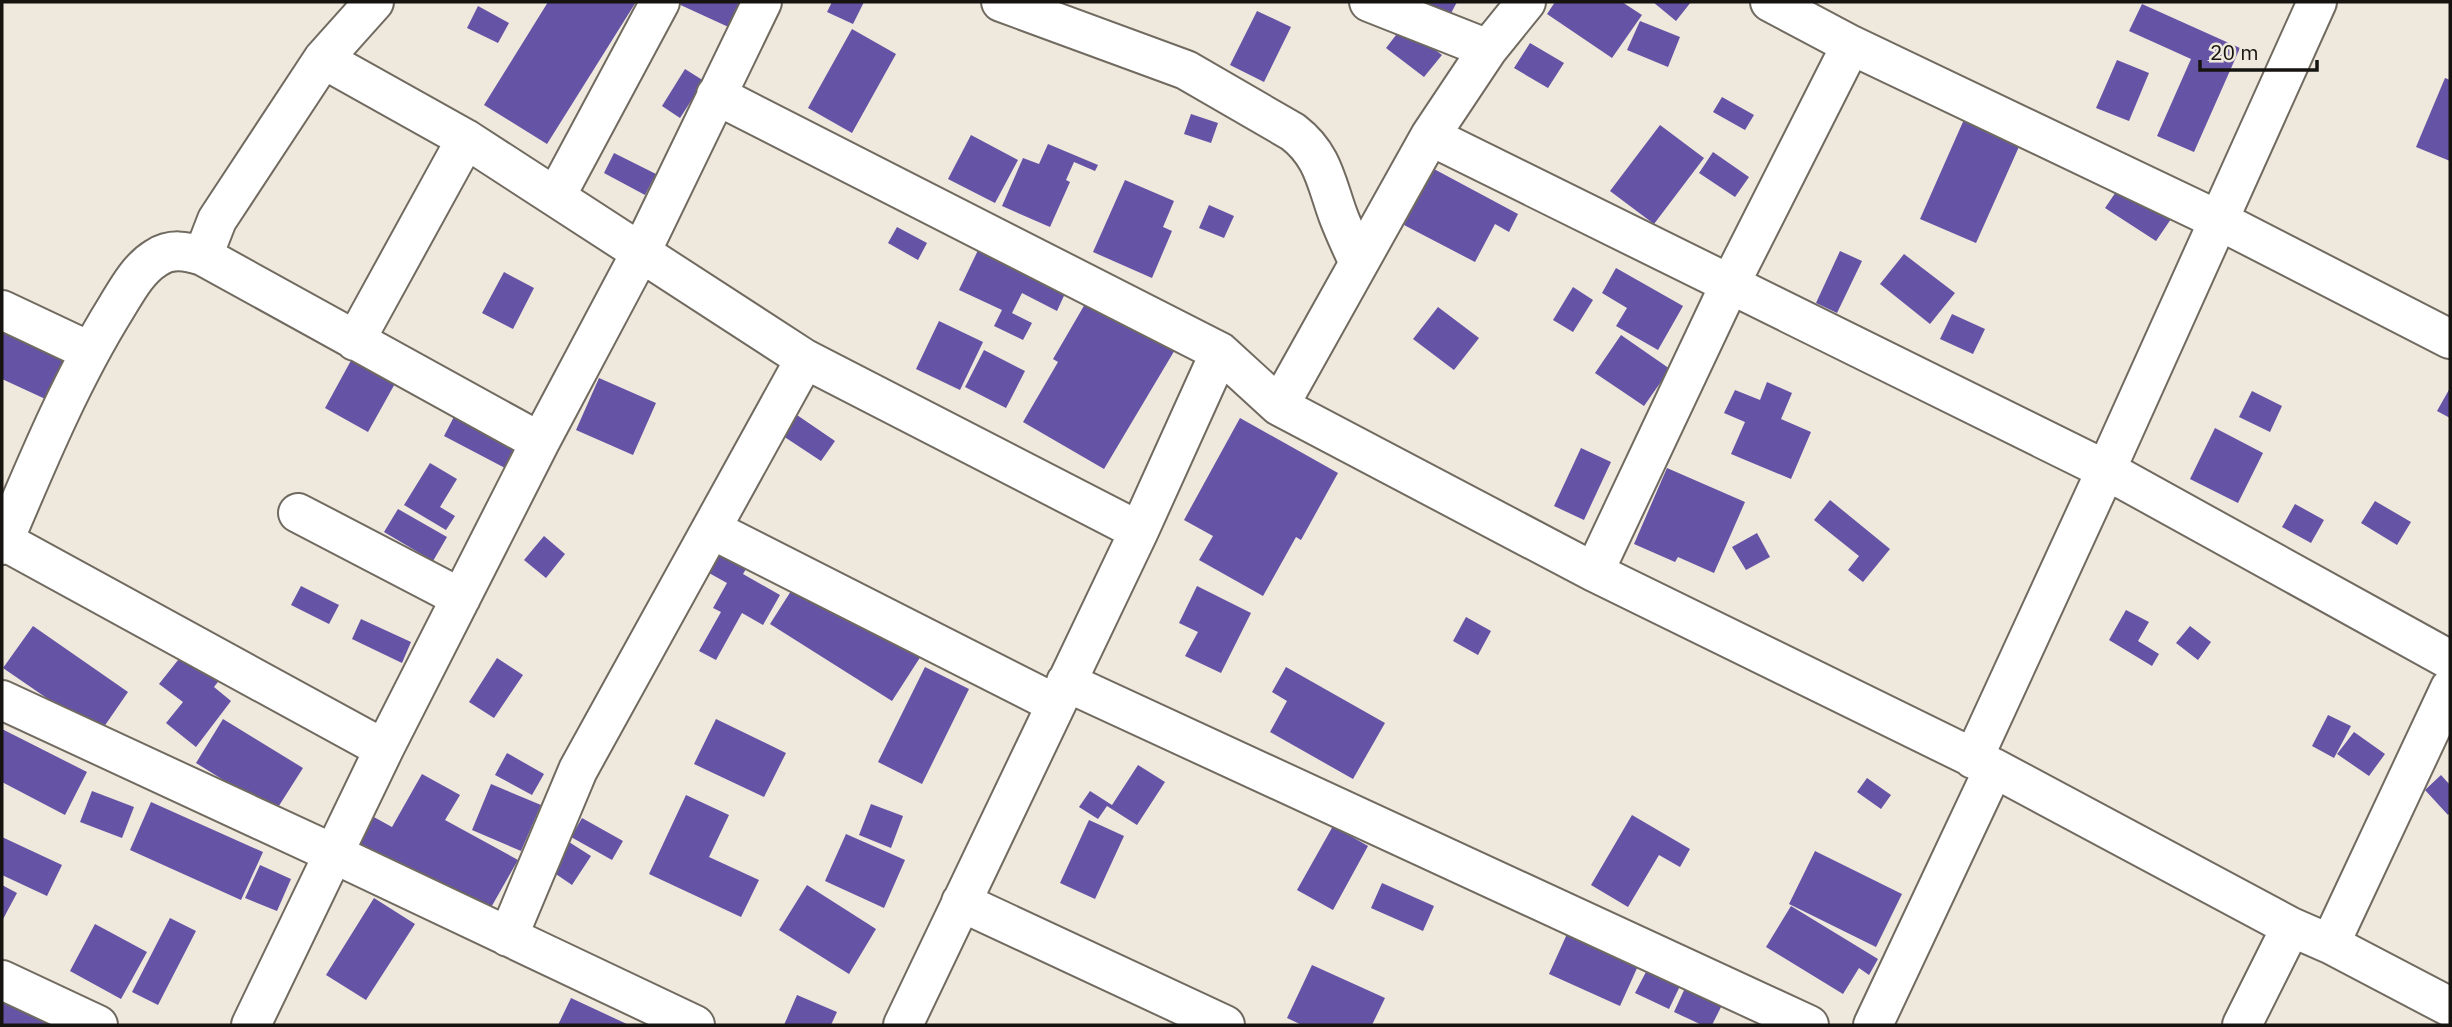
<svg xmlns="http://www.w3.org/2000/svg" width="2452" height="1027" viewBox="0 0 2452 1027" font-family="'IBM Plex Sans',sans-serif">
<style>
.building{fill:#6553a5}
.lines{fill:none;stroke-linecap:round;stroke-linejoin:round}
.minor-casing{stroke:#706a60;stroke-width:42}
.minor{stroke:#fff;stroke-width:38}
</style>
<rect width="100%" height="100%" fill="#efe8dc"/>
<path class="building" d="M548,2H636L547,144L484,105Z
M674,2H749L735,30Z
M832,2H864L853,24L827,12Z
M1418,2H1457L1449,17Z
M1555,2H1622L1642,15L1612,58L1547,14Z
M1653,2H1691L1676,21Z
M2142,4L2240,48L2194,152L2157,136L2191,59L2129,31Z
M478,6L509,23L498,43L467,28Z
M1257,11L1291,27L1264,82L1230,65Z
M1640,21L1680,37L1668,67L1627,50Z
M1403,26L1442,55L1424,77L1386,48Z
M852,29L896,54L852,133L808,108Z
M1530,43L1564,63L1548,88L1514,68Z
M2117,60L2149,73L2129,121L2096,108Z
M685,69L704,81L680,118L662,106Z
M2445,78L2450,80V161L2416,147Z
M1722,97L1754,115L1745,130L1713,112Z
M1970,106L2026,131L1976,243L1920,219Z
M1191,114L1218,123L1211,143L1184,134Z
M1660,125L1704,158L1654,224L1610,191Z
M971,135L1018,160L995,203L948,179Z
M1048,144L1098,165L1095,171L1074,162L1066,180L1070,182L1050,227L1002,206L1023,158L1039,164Z
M1713,152L1749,177L1735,197L1699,173Z
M614,153L656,174L645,195L604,173Z
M1434,169L1518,214L1509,232L1495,224L1475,262L1404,225Z
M1125,180L1174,201L1163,227L1172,231L1152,278L1093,252Z
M2120,186L2171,219L2156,241L2105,208Z
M1209,205L1234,216L1224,238L1199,228Z
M897,227L927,243L918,260L888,243Z
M981,244L1068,287L1057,311L1022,293L1012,313L1032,323L1023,340L994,326L1002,310L959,290Z
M1840,251L1862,261L1837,313L1816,303Z
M1904,254L1955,293L1930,324L1880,284Z
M1616,268L1683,306L1658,350L1616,326L1627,308L1602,293Z
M504,272L534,288L513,329L482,313Z
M1573,287L1593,300L1573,332L1553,320Z
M1092,292L1179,343L1104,469L1023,422L1058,362L1053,359Z
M1438,307L1479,338L1454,370L1413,339Z
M1952,314L1985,329L1973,354L1940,339Z
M2,315L79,351L54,403L2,379Z
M939,321L983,342L960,390L916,369Z
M1621,335L1670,369L1644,406L1595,373Z
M984,350L1025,371L1006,408L965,387Z
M354,355L397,380L368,432L325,408Z
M599,378L656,403L633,455L576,430Z
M1767,382L1792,393L1781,419L1811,432L1791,479L1731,454L1745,422L1724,413L1735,390L1760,400Z
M2450,388V418L2437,411Z
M2252,391L2282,406L2270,432L2239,417Z
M459,407L520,440L505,468L444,436Z
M794,413L835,441L821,461L780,434Z
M1240,418L1338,473L1301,540L1296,537L1263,596L1199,560L1213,536L1184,520Z
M2215,428L2263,453L2238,503L2190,479Z
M1581,448L1611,462L1584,520L1554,506Z
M430,463L457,479L440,507L455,516L446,530L404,505Z
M1667,468L1745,502L1714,573L1678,557L1675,562L1634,544Z
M1830,500L1890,549L1863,582L1848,570L1859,556L1814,520Z
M2375,501L2411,522L2397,545L2361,523Z
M2295,504L2324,520L2311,543L2282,527Z
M398,509L447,537L433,561L384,532Z
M1757,533L1770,557L1746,570L1732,547Z
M544,536L565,554L546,578L524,560Z
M718,536L754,556L743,574L780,595L763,625L742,613L716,660L699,651L721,612L713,608L727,583L700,568Z
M798,580L921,656L892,701L770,624Z
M301,586L339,605L329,624L291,605Z
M1197,586L1251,613L1221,673L1185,656L1198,632L1179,623Z
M2126,610L2149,622L2138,641L2159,654L2152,666L2109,640Z
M1466,617L1491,631L1478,655L1453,641Z
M361,619L411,642L402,663L352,639Z
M33,626L128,692L99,734L3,668Z
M2190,626L2211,642L2198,660L2176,643Z
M186,650L221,678L214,687L231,701L196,747L166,723L183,702L159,684Z
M497,658L523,675L494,718L469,702Z
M925,667L969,689L922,784L878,762Z
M1286,667L1385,723L1353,779L1270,732L1287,701L1272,692Z
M2328,715L2351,726L2334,758L2312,746Z
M223,719L303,768L275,812L196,763Z
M716,719L786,753L764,797L694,764Z
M2,729L87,772L65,815L2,782Z
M2354,732L2385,754L2369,776L2337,754Z
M507,753L544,774L532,795L495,775Z
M1138,765L1165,782L1137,825L1107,806L1098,819L1079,807L1090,791L1112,805Z
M422,774L460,795L445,820L518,860L489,911L422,874L419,881L344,839L361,810L392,827Z
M2441,775L2450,785V813L2448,815L2425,790Z
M1867,778L1891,795L1881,809L1857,792Z
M491,784L541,805L521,851L472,830Z
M92,791L134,807L122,838L80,822Z
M686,795L729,815L709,857L759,880L741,917L649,874Z
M151,802L263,852L241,900L130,850Z
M871,804L903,816L891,848L859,835Z
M1632,815L1690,849L1680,867L1659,855L1628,907L1591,885Z
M582,818L623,841L612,860L571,837Z
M1089,820L1124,836L1095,899L1060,883Z
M1333,826L1368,846L1333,910L1297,890Z
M846,834L905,860L884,908L825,881Z
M2,837L62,865L47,896L2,875Z
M569,842L591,856L572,885L550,870Z
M1815,851L1902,894L1876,947L1789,904Z
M260,865L291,879L277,911L245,898Z
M1382,883L1434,906L1423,931L1371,908Z
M2,885L17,893L2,921Z
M807,885L876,929L849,974L779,930Z
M374,898L415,924L366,1000L326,975Z
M1791,906L1878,959L1869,975L1859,968L1843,994L1766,947Z
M170,918L196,931L158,1005L132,992Z
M95,924L147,952L121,999L70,971Z
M1567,934L1638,966L1620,1006L1549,974Z
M1312,965L1385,998L1372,1025H1302L1287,1018Z
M1647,970L1680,986L1669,1009L1635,993Z
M1685,988L1722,1005L1712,1025H1702L1674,1012Z
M2,993L71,1025H2Z
M797,995L837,1012L831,1025H784Z
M571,998L629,1025H558Z"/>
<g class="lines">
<g class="minor-casing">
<path id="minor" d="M1001,2L1186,70L1293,132C1323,155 1326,182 1338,215C1344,231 1351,246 1358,261
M1369,2L1488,49
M1770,2L1851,45L2218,220L2450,339
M323,59L466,139L805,359L1139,531
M716,95L1220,352L1279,406L1594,572L1994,768L2291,927L2330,944L2450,1007
M1430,136L2106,470L2450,660
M556,196L660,2
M203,256L540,442
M2,310L89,351
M355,341L466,139
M1279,406L1430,136L1488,49L1526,2
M298,513L461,598
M711,529L1056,704
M2,540L384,749
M2,545C36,465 70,382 116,308C127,290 138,269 156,258C171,248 186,251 203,256L217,220L323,59L374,2
M1594,572L1730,284L1851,45
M1066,682L1809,1025
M2,700L332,853L695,1025
M1973,759L2106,470L2317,2
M961,902L1225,1025
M508,937L578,770L805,359
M2330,944L2450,688
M2,980L98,1025
M251,1025L384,749L540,442L641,252L762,2
M903,1025L1139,531L1220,352
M1873,1025L1994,768
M2242,1025L2291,927"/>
</g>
<use href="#minor" class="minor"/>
</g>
<rect width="2452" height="1027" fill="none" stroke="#161410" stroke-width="7"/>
<path d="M2200 60v10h117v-10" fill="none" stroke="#161410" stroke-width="3.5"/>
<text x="2210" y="60" font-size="21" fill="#161410" stroke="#efe8dc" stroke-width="5" paint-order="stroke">20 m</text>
</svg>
